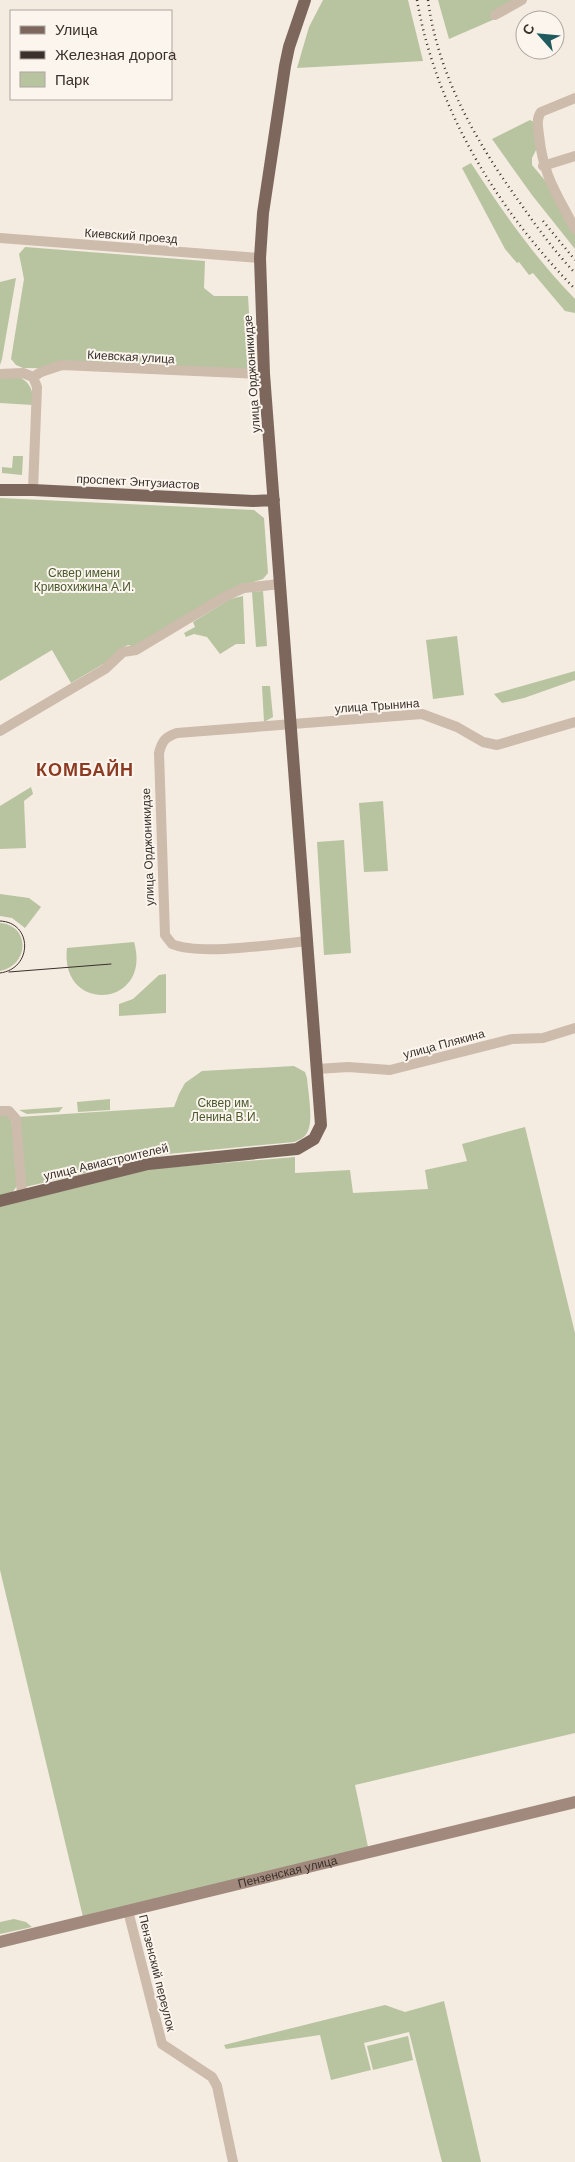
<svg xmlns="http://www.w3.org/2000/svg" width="575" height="2162" viewBox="0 0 575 2162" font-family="Arial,sans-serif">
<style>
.green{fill:#b8c4a0}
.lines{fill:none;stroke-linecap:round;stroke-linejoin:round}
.street{stroke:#cdbbac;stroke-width:10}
.secondary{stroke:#a18a7d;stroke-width:12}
.primary{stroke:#7d675c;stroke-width:12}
.tram{stroke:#3b302b;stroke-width:1}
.rail{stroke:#3b302b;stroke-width:2.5;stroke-dasharray:1 4;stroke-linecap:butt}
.labels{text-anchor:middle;stroke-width:4;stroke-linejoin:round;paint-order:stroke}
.street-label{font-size:12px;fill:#3b302b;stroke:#fbf5ee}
.park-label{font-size:12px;fill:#4a5a2e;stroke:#fbf5ee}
.district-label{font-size:18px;font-weight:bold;letter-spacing:1px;fill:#8c3b22;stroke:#fbf5ee}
</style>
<rect width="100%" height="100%" fill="#f4ebe1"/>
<path class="green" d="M323,0H408L423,61L297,68L309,27Z
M438,0H517L495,19L449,39Z
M530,120L536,123L538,146L532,158V165L548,184L575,233V249L532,195L492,139Z
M471,163C502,211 535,258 575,299V313L565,311L533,273L529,275L519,262L517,263L505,249L462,168Z
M25,247L205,261L204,288L214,296H248L252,363L245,371L23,368L16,365L11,359L24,279L19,254Z
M16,278L2,359L0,365V282Z
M20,377C32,385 33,391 33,405L0,403V378Z
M13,456H23L22,475L2,473V467L12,468Z
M0,498L254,510L264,518L268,573L263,579L244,585L135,647L128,645C120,649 114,652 110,660L71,683L52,650L0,681Z
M263,591L267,646L256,647L252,592Z
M243,596L245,644H236L220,654L207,637L194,634L186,637L184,633L195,627L193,622L230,599Z
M457,636L464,695L433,699L426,640Z
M575,671V680L524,698L502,703L494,694Z
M262,686H270L273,717L264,722Z
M31,787L33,794L24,801L26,848L0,849V806Z
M383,801L388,871L364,872L359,803Z
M344,840L351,953L324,955L317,842Z
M0,894L29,898L41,907L25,928L12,918L0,916Z
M0,923C30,925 30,965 0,971Z
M134,942C153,1008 59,1015 67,948Z
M166,974V1013L119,1016V1004L133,999L159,975Z
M294,1066L305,1072L307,1078C308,1092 314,1121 307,1133C304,1138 299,1140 294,1142L168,1154L25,1187L18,1117L174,1107L179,1094L185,1083L202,1071Z
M110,1099V1110L78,1112L77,1102Z
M63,1107L59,1112L27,1114L19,1110Z
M7,1115L11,1118L19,1183L12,1193L0,1197V1116Z
M525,1127L575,1333V1733L355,1785L368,1847L83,1917L0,1570V1207L150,1169L295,1157V1173L350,1170L353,1193L428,1189L425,1170L467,1161L462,1144Z
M14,1919L26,1922L32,1927L0,1934V1922Z
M444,2001L481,2162H442L409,2032L364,2043L371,2070L331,2080L320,2035L226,2049L224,2045L385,2005L405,2012Z
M408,2036L413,2060L373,2070L367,2046Z"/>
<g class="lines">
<path class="street" d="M495,15L522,0
M575,98L541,112C536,119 538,127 539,135C543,176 557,194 575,229
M543,166L575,156
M0,238L260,258
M0,374L23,373L33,377L41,372L62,365L264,374
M33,490L37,387L33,377
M0,731L105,669L123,652L136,650L226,596L244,588L280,584
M308,941C276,944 200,956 172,944L165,935L159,753C162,741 165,737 177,733L422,714L457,727L483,742L497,745L575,722
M317,1069L348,1067L390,1070L512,1039L543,1038L575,1028
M0,1111H9L16,1119L22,1195
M128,1911L162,2044L212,2077L217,2086L233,2162"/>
<path class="secondary" id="s1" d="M0,1942L575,1802"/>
<path class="primary" d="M0,490H33L253,501L274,500
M0,1201L148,1164L297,1149L314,1139L321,1125L264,374L260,258L263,213L285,66L289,47L305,0"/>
<path class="tram" d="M0,921C33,922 33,969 0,973
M9,972L111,964"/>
<path class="rail" d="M417,0C436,110 498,210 575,289
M428,0C438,77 478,145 523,207C539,230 556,253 575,273
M543,221L575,260"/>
</g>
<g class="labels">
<g class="street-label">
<text transform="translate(131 236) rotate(4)" y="4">Киевский проезд</text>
<text transform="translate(131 357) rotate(3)" y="4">Киевская улица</text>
<text transform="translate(252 374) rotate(-94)" y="4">улица Орджоникидзе</text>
<text transform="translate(138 482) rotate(3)" y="4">проспект Энтузиастов</text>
<text transform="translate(377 706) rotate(-4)" y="4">улица Трынина</text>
<text transform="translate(148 847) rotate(-92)" y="4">улица Орджоникидзе</text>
<text transform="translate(444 1044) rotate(-15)" y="4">улица Плякина</text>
<text transform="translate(106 1162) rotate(-13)" y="4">улица Авиастроителей</text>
<text dy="4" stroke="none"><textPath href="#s1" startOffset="296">Пензенская улица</textPath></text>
<text transform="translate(157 1973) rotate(76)" y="4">Пензенский переулок</text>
</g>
<g class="park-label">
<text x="84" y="577">Сквер имени<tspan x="84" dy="14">Кривохижина А.И.</tspan></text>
<text x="225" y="1107">Сквер им.<tspan x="225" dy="14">Ленина В.И.</tspan></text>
</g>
<g class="district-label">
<text x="85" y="776">КОМБАЙН</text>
</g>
</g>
<rect x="10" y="10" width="162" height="90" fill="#fbf5ee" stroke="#aea6a0"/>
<rect x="20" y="26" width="25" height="8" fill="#7d675c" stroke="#aea6a0"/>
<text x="55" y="35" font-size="15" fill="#3b302b">Улица</text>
<rect x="20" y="51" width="25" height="8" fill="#3b302b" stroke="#aea6a0"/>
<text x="55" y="60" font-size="15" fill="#3b302b">Железная дорога</text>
<rect x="20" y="72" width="25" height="15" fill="#b8c4a0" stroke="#aea6a0"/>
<text x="55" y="85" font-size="15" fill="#3b302b">Парк</text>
<g transform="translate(540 35) rotate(297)"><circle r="24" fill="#fbf5ee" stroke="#aea6a0"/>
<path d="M0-4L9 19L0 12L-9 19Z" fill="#1f5a5e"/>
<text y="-8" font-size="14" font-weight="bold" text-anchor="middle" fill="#3b302b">С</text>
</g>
</svg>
